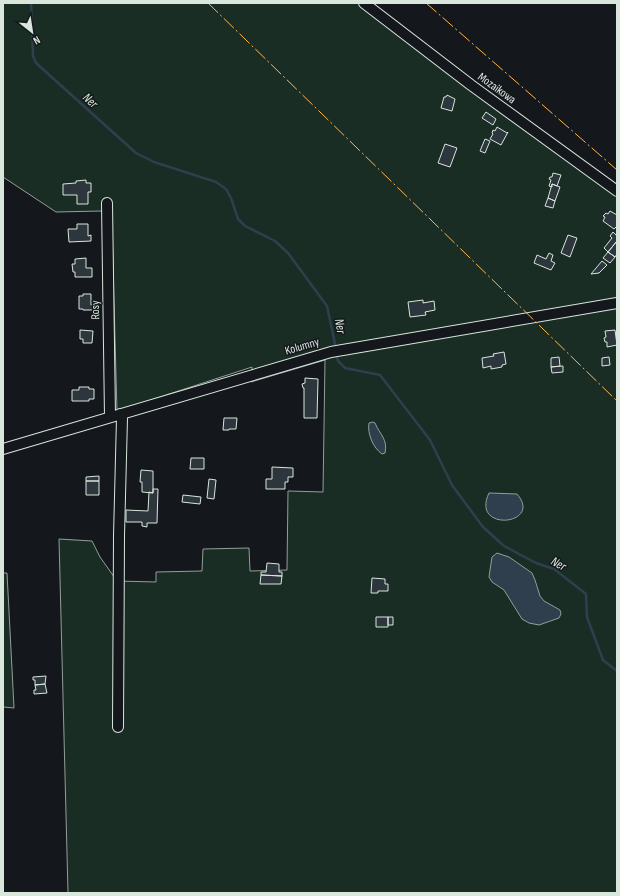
<svg xmlns="http://www.w3.org/2000/svg" width="620" height="896" viewBox="0 0 620 896" font-family="'Sofia Sans Condensed',sans-serif">
<style>
.green{fill:#1a2d24;stroke:#939e99}
.water{fill:#2f3f4d;stroke:#939e99}
.lines{fill:none;stroke-linecap:round;stroke-linejoin:round}
.stream{stroke:#2f3f4d;stroke-width:2.5}
.building{fill:#2c363c;stroke:#d8e6dc}
.minor-casing{stroke:#d8e6dc;stroke-width:12}
.minor{stroke:#14181c;stroke-width:10}
.power{stroke:#ffb74d;stroke-width:1;stroke-dasharray:14 3 2 3;stroke-linecap:butt}
.labels{text-anchor:middle;stroke-width:3;stroke-linejoin:round;paint-order:stroke}
.street-label{font-size:12px;fill:#d8e6dc;stroke:#14181c}
.water-label{font-size:13px;font-style:italic;fill:#d8e6dc;stroke:#14181c}
</style>
<rect width="100%" height="100%" fill="#14181c"/>
<path class="green" d="M3,3H359L462,83L617,196V893H68L59,539L92,541L100,557L117,581L156,582V572L202,571L203,549L249,548L250,571L287,570L288,491L323,492L325,360L251,382L252,367L117,411L112,228L102,211L56,212L3,177Z
M3,573H7L14,708L3,707Z"/>
<path class="water" d="M373,422L375,423C380,435 388,439 385,453L382,454C373,448 367,433 369,423Z
M489,493L517,494C544,525 470,533 489,493Z
M497,553L509,557L532,573L535,580L540,596L544,601L560,610L561,614L559,618L539,625L529,623L522,619L504,590L492,582L489,577L492,557Z"/>
<g class="lines">
<path class="stream" d="M31,3L33,56L36,63L136,153L154,162L216,182L226,189L231,198L238,219L245,226L275,241L288,253L327,306L336,349
M336,354L338,361L345,368L380,375L430,440L452,485L483,527L504,546L536,563L554,569L586,594L587,617L603,660L617,671"/>
</g>
<path class="building" d="M447,95L455,99L452,111L441,108L444,97H446Z
M486,112L496,119L493,125L482,118Z
M497,127L507,133L508,132L501,145L490,139L493,134L492,133L493,130L495,131Z
M485,139L490,141L485,153L480,151Z
M445,144L457,148L450,167L438,163Z
M553,173L561,175L557,186L552,184V187L549,186L551,180L549,179L550,177H552Z
M86,180V183H91V192H88V204H77V195H63V184L76,183V181Z
M552,184L560,187L555,201L548,198Z
M548,198L555,201L553,208L545,206Z
M610,211L617,215V226L614,229L603,221L605,217L603,216L606,213L608,214Z
M77,224H88V236L91,235V241L69,242L68,229H77Z
M613,232L617,236V241L608,252L604,248L612,238L610,236Z
M568,235L577,238L570,257L561,253Z
M617,241V254L615,257L608,252Z
M608,252L615,257L610,263L603,258Z
M549,253L553,255L551,261L555,263L551,270L534,263L537,255L546,259Z
M86,258V268H92V277H75V272H73L72,264H75V259Z
M602,261L607,265L599,273L591,274Z
M83,294H91V305L93,304V310H83V309H79V296H83Z
M423,300V303L434,301L435,310L425,312L426,315L410,317L408,302Z
M80,330L93,331L92,343H83V339H80Z
M615,330L617,345L607,347V342H605L604,338L606,337L605,331Z
M504,352L506,364L502,365V367L491,369V366L483,368L482,358L494,356L493,354Z
M559,357L560,366L551,367V358Z
M609,357L610,365L602,366V358Z
M563,366V372L552,373L551,367Z
M305,378L318,379L317,418H304V388H303L302,384L305,383Z
M79,387H89V389H94V399H89V401H72V390H79Z
M224,418H237L236,429H229V430H223Z
M191,458H204V469H190Z
M272,467L293,468V477H288V482H285V489H266V479H272Z
M141,470L153,471V493L142,492V482H140Z
M99,476V481H86V477Z
M209,479L216,480L214,499L207,498Z
M86,481H99V495H86Z
M153,489H158L157,523H147V527L142,526V522H126V510L148,511L149,492L153,493Z
M183,495L201,497L200,504L182,502Z
M267,563L279,564V572H282V576L261,575V572H266Z
M261,575L282,576L281,584H260Z
M372,578L385,579V584H388V591H378V593H371Z
M376,617H388V627H376Z
M388,617H393V625H388Z
M46,676L45,684L35,685V680H33V677Z
M45,684L47,693L34,694V690H36L35,685Z"/>
<g class="lines">
<g class="minor-casing">
<path id="minor" d="M364,3L471,85L617,191
M107,203L110,417
M3,449L331,352L617,303
M118,727L119,536L122,418L120,414"/>
</g>
<use href="#minor" class="minor"/>
<path class="power" d="M208,3L617,401
M426,3L617,170"/>
</g>
<g class="labels">
<g class="street-label">
<text transform="translate(497 88) rotate(36)" y="4">Mozaikowa</text>
<text transform="translate(95 310) rotate(-91)" y="4">Rosy</text>
<text transform="translate(302 346) rotate(-16)" y="4">Kolumny</text>
</g>
<g class="water-label">
<text transform="translate(91 100) rotate(42)" y="5">Ner</text>
<text transform="translate(341 326) rotate(79)" y="5">Ner</text>
<text transform="translate(559 563) rotate(29)" y="5">Ner</text>
</g>
</g>
<rect width="620" height="896" fill="none" stroke="#d8e6dc" stroke-width="8"/>
<g transform="translate(32 32) rotate(150)" stroke="#14181c" stroke-width="3" paint-order="stroke">
<path d="M0-3L7 15L0 10L-7 15Z" fill="#d8e6dc"/>
<text y="-6" font-size="11" font-weight="bold" text-anchor="middle" fill="#d8e6dc">N</text>
</g>
</svg>
